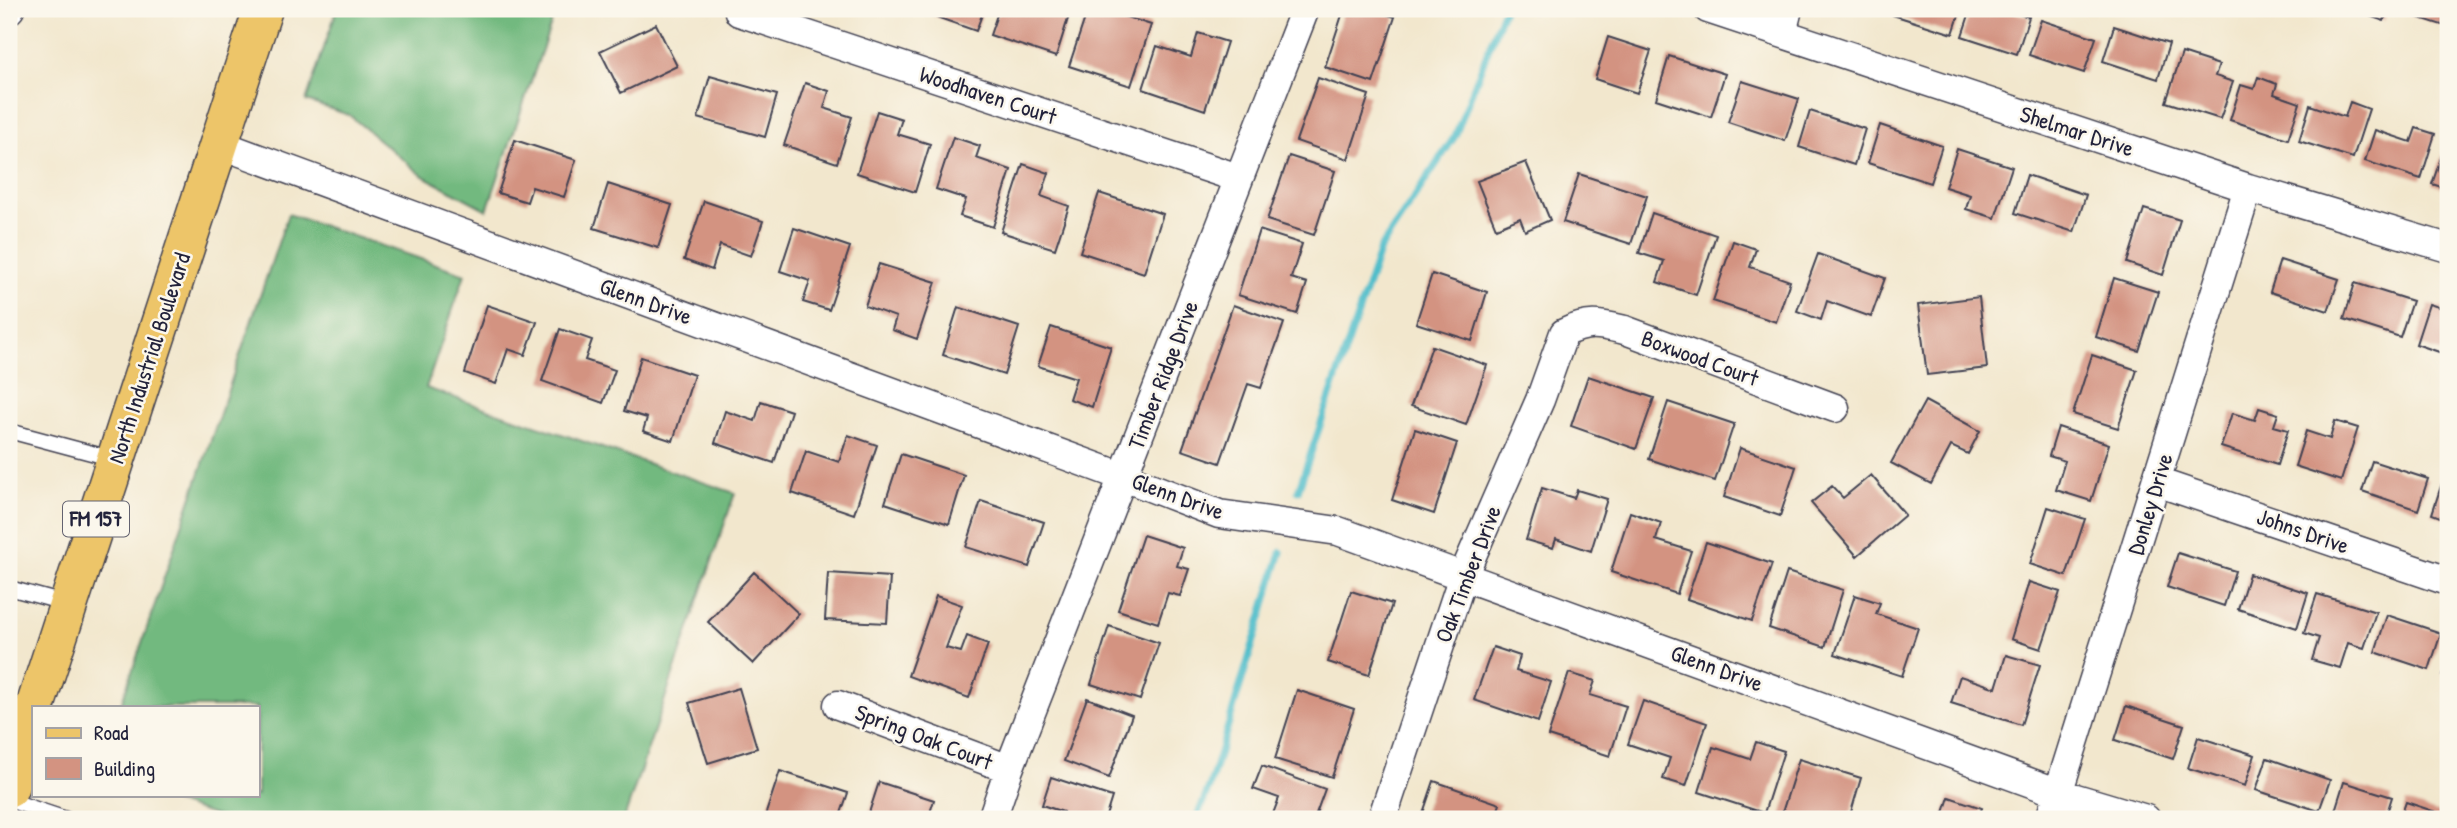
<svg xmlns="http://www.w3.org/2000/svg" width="2457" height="828" viewBox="0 0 2457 828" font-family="'Patrick Hand',sans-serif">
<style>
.forest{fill:#72b97f;stroke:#4a6e5d;stroke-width:2}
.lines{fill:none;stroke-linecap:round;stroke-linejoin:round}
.stream{stroke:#50bdca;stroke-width:7}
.building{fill:#d39381}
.lane-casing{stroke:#414051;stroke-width:17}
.street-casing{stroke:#414051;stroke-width:31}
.primary-casing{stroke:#414051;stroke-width:41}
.lane{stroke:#fff;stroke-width:14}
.street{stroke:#fff;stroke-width:28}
.primary{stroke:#edc569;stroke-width:38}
.labels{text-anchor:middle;stroke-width:5;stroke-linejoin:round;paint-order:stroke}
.shield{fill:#fbf7ec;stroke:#636270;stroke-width:2}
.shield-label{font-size:21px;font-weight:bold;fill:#22223b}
.street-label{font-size:23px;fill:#22223b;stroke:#fbf7ec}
</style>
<rect width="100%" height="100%" fill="#fbf7ec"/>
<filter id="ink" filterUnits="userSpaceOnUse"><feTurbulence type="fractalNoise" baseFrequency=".0143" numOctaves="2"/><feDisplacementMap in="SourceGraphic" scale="14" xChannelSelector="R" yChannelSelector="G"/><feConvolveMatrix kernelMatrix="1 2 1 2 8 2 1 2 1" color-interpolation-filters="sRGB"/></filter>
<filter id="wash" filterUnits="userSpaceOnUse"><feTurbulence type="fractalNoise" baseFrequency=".00686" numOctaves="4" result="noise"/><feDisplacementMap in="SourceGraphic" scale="28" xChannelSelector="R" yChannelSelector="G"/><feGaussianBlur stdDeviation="1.57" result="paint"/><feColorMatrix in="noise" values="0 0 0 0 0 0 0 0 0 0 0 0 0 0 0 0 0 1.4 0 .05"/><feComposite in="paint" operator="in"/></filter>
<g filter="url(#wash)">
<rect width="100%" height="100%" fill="#f2e7cd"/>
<path class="forest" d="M337,9H556L487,210L423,176L349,115L306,101Z
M288,214L465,274L426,388L735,493L624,819H225L153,795H257V707H120Z"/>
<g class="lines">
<path class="stream" d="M1298,491L1380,249L1455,136L1504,9
M1196,819L1210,785L1281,552"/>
</g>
<g id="blocks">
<path class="building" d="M914,9H984L976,31Z
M999,9H1071L1056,57L990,35Z
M1088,9H1102L1151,25L1131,86L1069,66Z
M1344,9H1370L1395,17L1373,83L1325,67Z
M1895,9H1961L1953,34L1893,15Z
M1971,9H2003L2029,17L2017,54L1962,36Z
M2349,9H2388L2384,21Z
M2406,9H2448V27L2404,13Z
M2041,20L2096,38L2084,73L2029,55Z
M656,24L677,66L621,93L600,51Z
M2114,26L2169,44L2158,79L2103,61Z
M1198,33L1227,42L1205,110L1143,89L1157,46L1191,57Z
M1608,37L1651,51L1637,93L1595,79Z
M2182,53L2219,65L2215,76L2233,82L2220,119L2166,102Z
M1669,56L1725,74L1711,117L1656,99Z
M710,76L777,95L765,137L698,118Z
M2258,77L2277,84L2274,94L2300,103L2288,139L2230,120L2241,85L2254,89Z
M1318,78L1369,95L1348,159L1296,141Z
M1742,81L1799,99L1785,141L1728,122Z
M805,83L829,91L824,108L852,117L837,163L784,145Z
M2350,102L2369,109L2353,158L2299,141L2310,105L2345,117Z
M877,111L902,119L897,134L930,144L915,192L857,173Z
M1810,111L1865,129L1854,165L1799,147Z
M1880,125L1942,146L1930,183L1868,163Z
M2416,128L2435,134L2421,179L2365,161L2375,130L2411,142Z
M953,137L980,146L976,158L1011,170L993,227L960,216L966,199L936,189Z
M515,140L576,160L564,197L532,187L527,202L498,193Z
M1957,149L2012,167L1995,218L1966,209L1970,195L1945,187Z
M2444,149L2448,150V189L2432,184Z
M1289,156L1335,171L1314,235L1267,220Z
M1526,162L1550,220L1525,231L1520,218L1496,228L1477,181Z
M1023,164L1049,173L1041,196L1069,206L1055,249L1001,232Z
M1579,174L1647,196L1631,244L1563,222Z
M2027,175L2086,195L2074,232L2015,213Z
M608,184L672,205L658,248L594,228Z
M1099,193L1163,214L1144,273L1080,252Z
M704,201L763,221L751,256L720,245L712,270L684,260Z
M2144,209L2180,220L2163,275L2127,263Z
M1652,213L1716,235L1696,295L1657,282L1664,261L1639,253Z
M794,228L850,247L829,310L803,302L810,281L780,271Z
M1259,230L1302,244L1291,278L1307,283L1297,314L1238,295Z
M1733,241L1756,249L1750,267L1790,281L1776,322L1713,301Z
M1818,254L1885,278L1871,317L1827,301L1821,320L1797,311Z
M2280,260L2339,279L2328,311L2270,292Z
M879,264L936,282L917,339L892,330L896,317L865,306Z
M1432,274L1487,292L1472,341L1416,323Z
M2114,278L2158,292L2139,351L2096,337Z
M2355,283L2412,301L2400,337L2344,319Z
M1979,297L1987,368L1927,375L1918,305Z
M2429,304L2448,310V355L2416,344Z
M487,305L537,322L525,355L508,349L496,384L465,373Z
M1233,305L1284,323L1261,388L1248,384L1220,463L1182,450Z
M958,307L1019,327L1004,375L943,355Z
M1051,327L1111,347L1092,407L1069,399L1076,378L1038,366Z
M560,329L592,340L585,360L615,370L603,403L542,381Z
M1432,346L1487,365L1466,425L1411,406Z
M2092,355L2137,370L2118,428L2073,414Z
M641,357L694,375L673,441L643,431L647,418L624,411Z
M1588,376L1654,398L1636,449L1571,426Z
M761,401L791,411L774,463L715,443L725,411L755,421Z
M1925,401L1980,431L1968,454L1951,446L1931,484L1891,463Z
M1668,402L1734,424L1715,481L1649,459Z
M2259,408L2278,414L2274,426L2288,430L2277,465L2221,447L2232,413L2255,420Z
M2335,421L2358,428L2341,481L2295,466L2306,431L2330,439Z
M2058,427L2109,444L2091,501L2056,490L2065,461L2049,456Z
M1415,429L1457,443L1434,514L1392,500Z
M848,435L877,445L854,514L792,493L806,451L839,462Z
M1740,448L1796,467L1780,516L1724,497Z
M901,454L964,475L949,524L885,503Z
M2372,461L2428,479L2418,510L2362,491Z
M1871,475L1905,515L1857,556L1811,503L1832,486L1843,498Z
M2443,480L2448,481V520L2432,514Z
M1542,488L1574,498L1577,490L1607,499L1591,551L1556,539L1553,548L1526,540Z
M981,501L1044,522L1029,567L966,547Z
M2048,507L2085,519L2066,576L2030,564Z
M1630,512L1661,523L1656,540L1691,551L1677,594L1611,572Z
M1143,535L1183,548L1177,566L1189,569L1180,596L1168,593L1158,623L1118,610Z
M1706,542L1772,564L1752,621L1687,599Z
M2178,553L2235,571L2224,606L2167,587Z
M754,572L799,614L753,664L708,622Z
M1787,572L1843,590L1825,647L1769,628Z
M828,573L890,577L887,623L825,620Z
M2249,574L2308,593L2297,628L2238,609Z
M2029,582L2060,592L2041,649L2011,639Z
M1351,591L1392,604L1369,675L1328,662Z
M2317,594L2376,612L2364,648L2348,643L2340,668L2312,660L2319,638L2304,633Z
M1855,595L1880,603L1876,614L1918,628L1902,676L1835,654Z
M936,596L962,605L946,648L961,652L967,636L988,644L969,698L908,676Z
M2387,615L2441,633L2429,670L2375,652Z
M1109,626L1159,643L1140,700L1091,684Z
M1493,647L1520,656L1516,671L1551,682L1538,722L1474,700Z
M2006,655L2040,665L2021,725L1951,703L1960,676L1996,688Z
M2448,660V676L2443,675Z
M1569,673L1595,681L1590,695L1626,706L1610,756L1548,736Z
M739,688L757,748L708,763L689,703Z
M1297,690L1354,709L1332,777L1275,759Z
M1087,698L1132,715L1109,778L1064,761Z
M1643,701L1707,723L1686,786L1663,779L1670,758L1628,744Z
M2126,706L2184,725L2173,759L2115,740Z
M2198,737L2255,755L2245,786L2188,768Z
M1756,742L1784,751L1764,813L1699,792L1713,747L1750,759Z
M2267,758L2330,780L2319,811L2256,790Z
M1799,759L1861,778L1849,819H1780Z
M1262,766L1325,789L1314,819H1271L1279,798L1253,789Z
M780,771L848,793L839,819H774L765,816Z
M1051,777L1112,797L1105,819H1061L1063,812L1042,805Z
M1434,781L1500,804L1495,819H1421Z
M879,782L934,800L928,819H867Z
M2344,782L2392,797L2385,819H2341L2333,817Z
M1949,797L1982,808L1978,819H1942Z
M2406,802L2448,816V819H2400Z"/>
</g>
</g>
<g filter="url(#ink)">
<use href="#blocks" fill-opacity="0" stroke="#414051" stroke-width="2"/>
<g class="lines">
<g class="lane-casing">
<path id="lane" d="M9,431L114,459
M9,588L68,604
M9,800L66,819"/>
</g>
<g class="street-casing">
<path id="street" d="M1708,9L2248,188L2448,248
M9,10L10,9
M739,12L1238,178
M1782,33L1788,9
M219,144L1124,477L1219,514L1338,531L2059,793L2146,819
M2157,482L2448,581
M838,705L1009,769
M992,819L1009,769L1305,9
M1382,819L1463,576L1540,400L1564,333C1589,321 1599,324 1625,330L1835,408
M2050,819L2248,188"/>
</g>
<g class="primary-casing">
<path id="primary" d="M35,707L263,9
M9,788L33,713"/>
</g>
<use href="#lane" class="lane"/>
<use href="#street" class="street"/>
<use href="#primary" class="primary"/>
</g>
</g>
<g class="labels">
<rect class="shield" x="63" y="501.5" width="66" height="35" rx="5"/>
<g class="shield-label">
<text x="96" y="526">FM 157</text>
</g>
<g class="street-label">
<text transform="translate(988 95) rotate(18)" y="8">Woodhaven Court</text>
<text transform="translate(2077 131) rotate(18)" y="8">Shelmar Drive</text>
<text transform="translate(646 301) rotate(20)" y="8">Glenn Drive</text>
<text transform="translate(149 358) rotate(-72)" y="8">North Industrial Boulevard</text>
<text transform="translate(1700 358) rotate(20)" y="8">Boxwood Court</text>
<text transform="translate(1163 375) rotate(-69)" y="8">Timber Ridge Drive</text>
<text transform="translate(1178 496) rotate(20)" y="8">Glenn Drive</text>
<text transform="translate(2150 504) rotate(-73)" y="8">Donley Drive</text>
<text transform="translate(2303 531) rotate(19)" y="8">Johns Drive</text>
<text transform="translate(1468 574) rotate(-69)" y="8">Oak Timber Drive</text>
<text transform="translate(1717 668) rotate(20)" y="8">Glenn Drive</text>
<text transform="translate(924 737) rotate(21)" y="8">Spring Oak Court</text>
</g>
</g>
<rect width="2457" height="828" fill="none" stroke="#fbf7ec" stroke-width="35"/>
<rect x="32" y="706" width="228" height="91" fill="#fbf7ec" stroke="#a4a2a5" stroke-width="2"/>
<rect x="46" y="728" width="35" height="10" fill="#edc569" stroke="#a4a2a5" stroke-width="2"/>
<text x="94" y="740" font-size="21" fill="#22223b">Road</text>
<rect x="46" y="758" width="35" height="21" fill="#d39381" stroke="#a4a2a5" stroke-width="2"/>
<text x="94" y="776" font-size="21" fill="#22223b">Building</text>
</svg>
